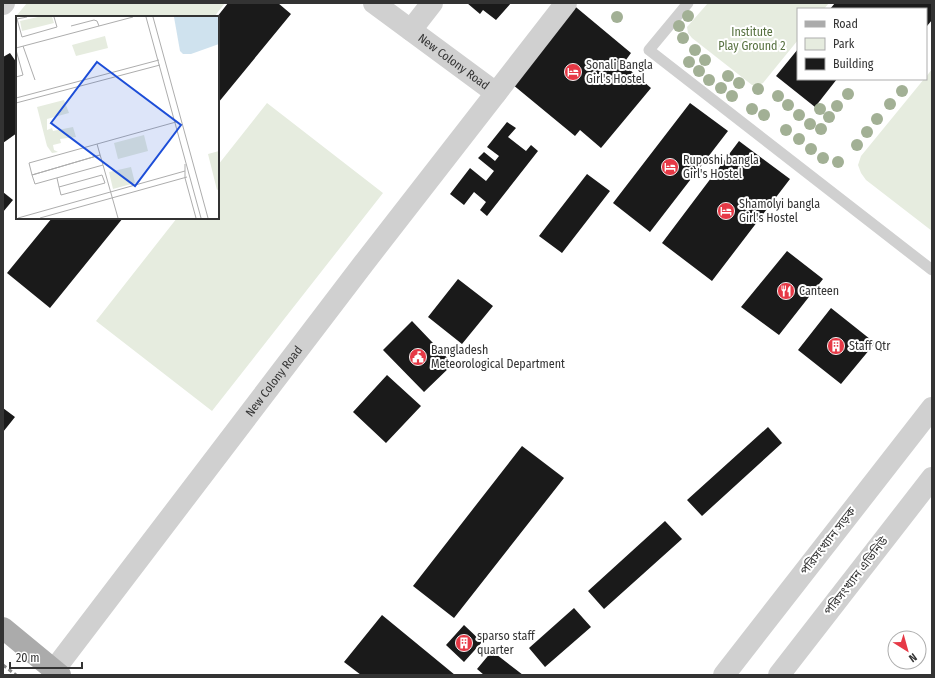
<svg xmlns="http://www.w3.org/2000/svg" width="935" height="678" viewBox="0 0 935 678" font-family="'Fira Sans Condensed','Noto Sans Bengali',sans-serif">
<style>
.green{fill:#e6ecdf}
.building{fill:#1a1a1a}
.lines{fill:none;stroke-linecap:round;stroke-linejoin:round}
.service{stroke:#d0d0d0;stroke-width:11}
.minor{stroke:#d0d0d0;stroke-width:22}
.tertiary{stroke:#d0d0d0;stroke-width:22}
.primary{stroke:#ababab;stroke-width:22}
.rail{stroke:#888;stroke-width:3;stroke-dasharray:4 3;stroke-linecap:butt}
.tree{fill:#a2b095}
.labels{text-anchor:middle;stroke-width:4;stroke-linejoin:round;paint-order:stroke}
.park-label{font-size:12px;fill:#56703f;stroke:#fff}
.street-label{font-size:12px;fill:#333;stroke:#fff}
.poi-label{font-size:12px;fill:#333;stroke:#fff;text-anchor:start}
.inset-road{fill:none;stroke:#adadad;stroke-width:1}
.view{fill:#1d4ed8;fill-opacity:0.15;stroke:#1d4ed8;stroke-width:2}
.inset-edge{fill:none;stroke:#333;stroke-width:2}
</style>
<rect width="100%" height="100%" fill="#fff"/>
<path class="green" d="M27,3H225L214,17H19L17,15Z
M708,3H829L824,9H798V40L763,83L757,86L752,85L692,38L688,33L687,27Z
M932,69V231L866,180L861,173L858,165L861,156L924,79H926V77Z
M267,103L383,193L212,411L96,321L177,218H218V165Z"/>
<path class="building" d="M228,3H278L291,14L218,103V17H217Z
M467,3H511L496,20L483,10L480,14Z
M571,3L631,53L623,64L651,88L601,148L580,130L575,136L507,80Z
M835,3H932V20L927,26L926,25V9H830Z
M798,49V79H837L815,107L776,76Z
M10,53L17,63V133L3,143V57Z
M690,103L728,131L650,232L613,203Z
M507,122L516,128L508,137L526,151L531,145L538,151L487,216L480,210L486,202L474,192L464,205L450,194L470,168L486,181L494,171L478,158L484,152L495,161L499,156L487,147Z
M739,141L790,179L712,281L662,243Z
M587,174L610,191L562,253L539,236Z
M3,192L13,200L3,212Z
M52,218H123L50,308L7,273Z
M787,251L823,279L779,335L741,307Z
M458,279L493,306L462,344L428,317Z
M831,308L875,343L841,384L798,350Z
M412,321L453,364L424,392L383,350Z
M387,375L421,406L386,443L353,412Z
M3,408L15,417L3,432Z
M768,427L782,443L702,516L687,500Z
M522,446L564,478L454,618L413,586Z
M665,521L682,539L604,609L588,591Z
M574,608L591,627L545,667L529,648Z
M382,615L455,675H361L344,662Z
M464,625L482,642L464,662L446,645Z
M492,651L523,675H484L477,669Z"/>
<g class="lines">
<path class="service" d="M688,3L649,50L932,270"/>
<g class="minor">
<path id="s1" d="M374,3L496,93"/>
<path d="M432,3L411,30L432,3"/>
<path id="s2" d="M54,670L364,263L566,3"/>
</g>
<path class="tertiary" d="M3,4L4,3
M724,675L932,408
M779,675L932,478"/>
<path class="primary" d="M3,628L60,675"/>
<path class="rail" d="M3,665L16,675"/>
</g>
<g class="tree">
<circle cx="688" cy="16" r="6"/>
<circle cx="617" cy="17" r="6"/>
<circle cx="679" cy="26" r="6"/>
<circle cx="683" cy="38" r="6"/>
<circle cx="695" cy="50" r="6"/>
<circle cx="705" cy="60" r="6"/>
<circle cx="689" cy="62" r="6"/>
<circle cx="699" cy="71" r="6"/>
<circle cx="728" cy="76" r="6"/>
<circle cx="709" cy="80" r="6"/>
<circle cx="739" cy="83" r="6"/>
<circle cx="721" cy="88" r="6"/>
<circle cx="758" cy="89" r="6"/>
<circle cx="902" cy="91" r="6"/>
<circle cx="848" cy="94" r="6"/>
<circle cx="732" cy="96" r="6"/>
<circle cx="778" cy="96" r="6"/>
<circle cx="890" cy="104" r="6"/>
<circle cx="788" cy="105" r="6"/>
<circle cx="837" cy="106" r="6"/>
<circle cx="752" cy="109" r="6"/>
<circle cx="820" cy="109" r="6"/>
<circle cx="764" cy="115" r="6"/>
<circle cx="799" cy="115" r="6"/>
<circle cx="829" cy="117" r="6"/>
<circle cx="877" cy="119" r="6"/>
<circle cx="810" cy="124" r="6"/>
<circle cx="821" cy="129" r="6"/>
<circle cx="786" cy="130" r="6"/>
<circle cx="867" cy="132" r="6"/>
<circle cx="799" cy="139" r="6"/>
<circle cx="857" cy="145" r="6"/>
<circle cx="811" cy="149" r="6"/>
<circle cx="823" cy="158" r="6"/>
<circle cx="838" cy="162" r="6"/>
</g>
<defs>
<g id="hotel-disc" transform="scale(0.9)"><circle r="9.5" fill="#e63946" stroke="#fff"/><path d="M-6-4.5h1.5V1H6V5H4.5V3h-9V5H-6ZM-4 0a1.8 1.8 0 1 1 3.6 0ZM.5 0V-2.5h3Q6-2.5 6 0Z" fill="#fff"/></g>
<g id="restaurant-disc" transform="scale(0.9)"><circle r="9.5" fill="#e63946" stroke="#fff"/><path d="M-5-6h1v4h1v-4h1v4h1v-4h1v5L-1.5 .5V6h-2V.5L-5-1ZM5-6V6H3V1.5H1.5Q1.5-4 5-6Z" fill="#fff"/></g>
<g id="building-disc" transform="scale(0.9)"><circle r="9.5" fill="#e63946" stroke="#fff"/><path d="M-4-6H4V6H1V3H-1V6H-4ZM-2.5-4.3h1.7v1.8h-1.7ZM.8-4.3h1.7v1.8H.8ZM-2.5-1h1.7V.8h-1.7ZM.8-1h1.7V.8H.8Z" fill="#fff"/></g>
<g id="civic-disc" transform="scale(0.9)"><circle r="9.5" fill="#e63946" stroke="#fff"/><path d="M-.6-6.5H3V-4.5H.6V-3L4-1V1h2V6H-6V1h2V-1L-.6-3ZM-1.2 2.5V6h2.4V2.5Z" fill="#fff"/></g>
</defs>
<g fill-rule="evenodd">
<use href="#hotel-disc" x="573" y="72"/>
<use href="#hotel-disc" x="670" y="167"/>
<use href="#hotel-disc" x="726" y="211"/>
<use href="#restaurant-disc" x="786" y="291"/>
<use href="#building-disc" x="836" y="346"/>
<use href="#civic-disc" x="418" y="357"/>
<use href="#building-disc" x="464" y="643"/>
</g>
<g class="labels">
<g class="park-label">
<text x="752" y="36">Institute<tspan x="752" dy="14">Play Ground 2</tspan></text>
</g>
<g class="street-label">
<text dy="4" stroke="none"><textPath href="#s1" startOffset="99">New Colony Road</textPath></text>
<text dy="4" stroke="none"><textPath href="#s2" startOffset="363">New Colony Road</textPath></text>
<text transform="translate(828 541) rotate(-52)" y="4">পরিসংখ্যান সড়ক</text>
<text transform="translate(856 576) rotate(-52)" y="4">পরিসংখ্যান এভিনিউ</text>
</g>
<g class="poi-label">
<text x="586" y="69">Sonali Bangla<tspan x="586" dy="14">Girl's Hostel</tspan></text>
<text x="683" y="164">Ruposhi bangla<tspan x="683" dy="14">Girl's Hostel</tspan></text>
<text x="739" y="208">Shamolyi bangla<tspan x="739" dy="14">Girl's Hostel</tspan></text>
<text x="799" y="295">Canteen</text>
<text x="849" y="350">Staff Qtr</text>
<text x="431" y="354">Bangladesh<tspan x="431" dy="14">Meteorological Department</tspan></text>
<text x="477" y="640">sparso staff<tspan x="477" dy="14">quarter</tspan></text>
</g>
</g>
<g transform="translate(16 16)">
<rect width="203" height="203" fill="#fff"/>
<path d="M22,1H36L38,7L6,15L4,5ZM89,20L92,32L60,40L56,29ZM48,84L53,97L31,103V114L36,112L37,115L57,111L60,121L44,123L45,127L37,129L38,134L42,136L36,137L31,130L21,91ZM128,119L132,135L102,143L98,127ZM203,135V173L201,174L192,138ZM115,151L119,167L97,173L93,156Z" fill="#e6ecdf"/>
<path d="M158,1H203V28L175,38H167L164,35Z" fill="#cfe2ee"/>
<path class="inset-road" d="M11,1L1,3L6,21L41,11L38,1M130,1L185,202M137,1L192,202M55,10L78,4L81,5L83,10M7,30L19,64M0,32L117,1M0,34L7,59L0,61M0,82L143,44M0,87L144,49M81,128L87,149M169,148V162L180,202M41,162L43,171L86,159L89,167L45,179L43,171M2,202L169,155M24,202L171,161M102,202L87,149L19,168L16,159L84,139L16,159L13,147L160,106"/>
<path class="view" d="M81,46L165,109L119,170L35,107Z"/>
<rect width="203" height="203" class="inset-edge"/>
</g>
<rect width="935" height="678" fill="none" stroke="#333333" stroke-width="8"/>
<rect x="797" y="8" width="130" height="72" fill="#ffffff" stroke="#adadad"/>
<rect x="805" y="21" width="20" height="6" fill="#ababab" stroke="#adadad"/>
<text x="833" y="28" font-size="12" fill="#333333">Road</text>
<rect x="805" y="38" width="20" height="12" fill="#e6ecdf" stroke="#adadad"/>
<text x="833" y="48" font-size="12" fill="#333333">Park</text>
<rect x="805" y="58" width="20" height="12" fill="#1a1a1a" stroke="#adadad"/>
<text x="833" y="68" font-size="12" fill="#333333">Building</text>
<g transform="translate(907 650) rotate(143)"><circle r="19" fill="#ffffff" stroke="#adadad"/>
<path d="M0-3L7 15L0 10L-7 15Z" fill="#e63946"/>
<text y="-6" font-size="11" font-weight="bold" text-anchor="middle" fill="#333333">N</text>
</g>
<path d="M10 662v6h72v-6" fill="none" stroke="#333333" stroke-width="2"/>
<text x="16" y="662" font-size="12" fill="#333333" stroke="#ffffff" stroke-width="3" paint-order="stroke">20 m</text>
</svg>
